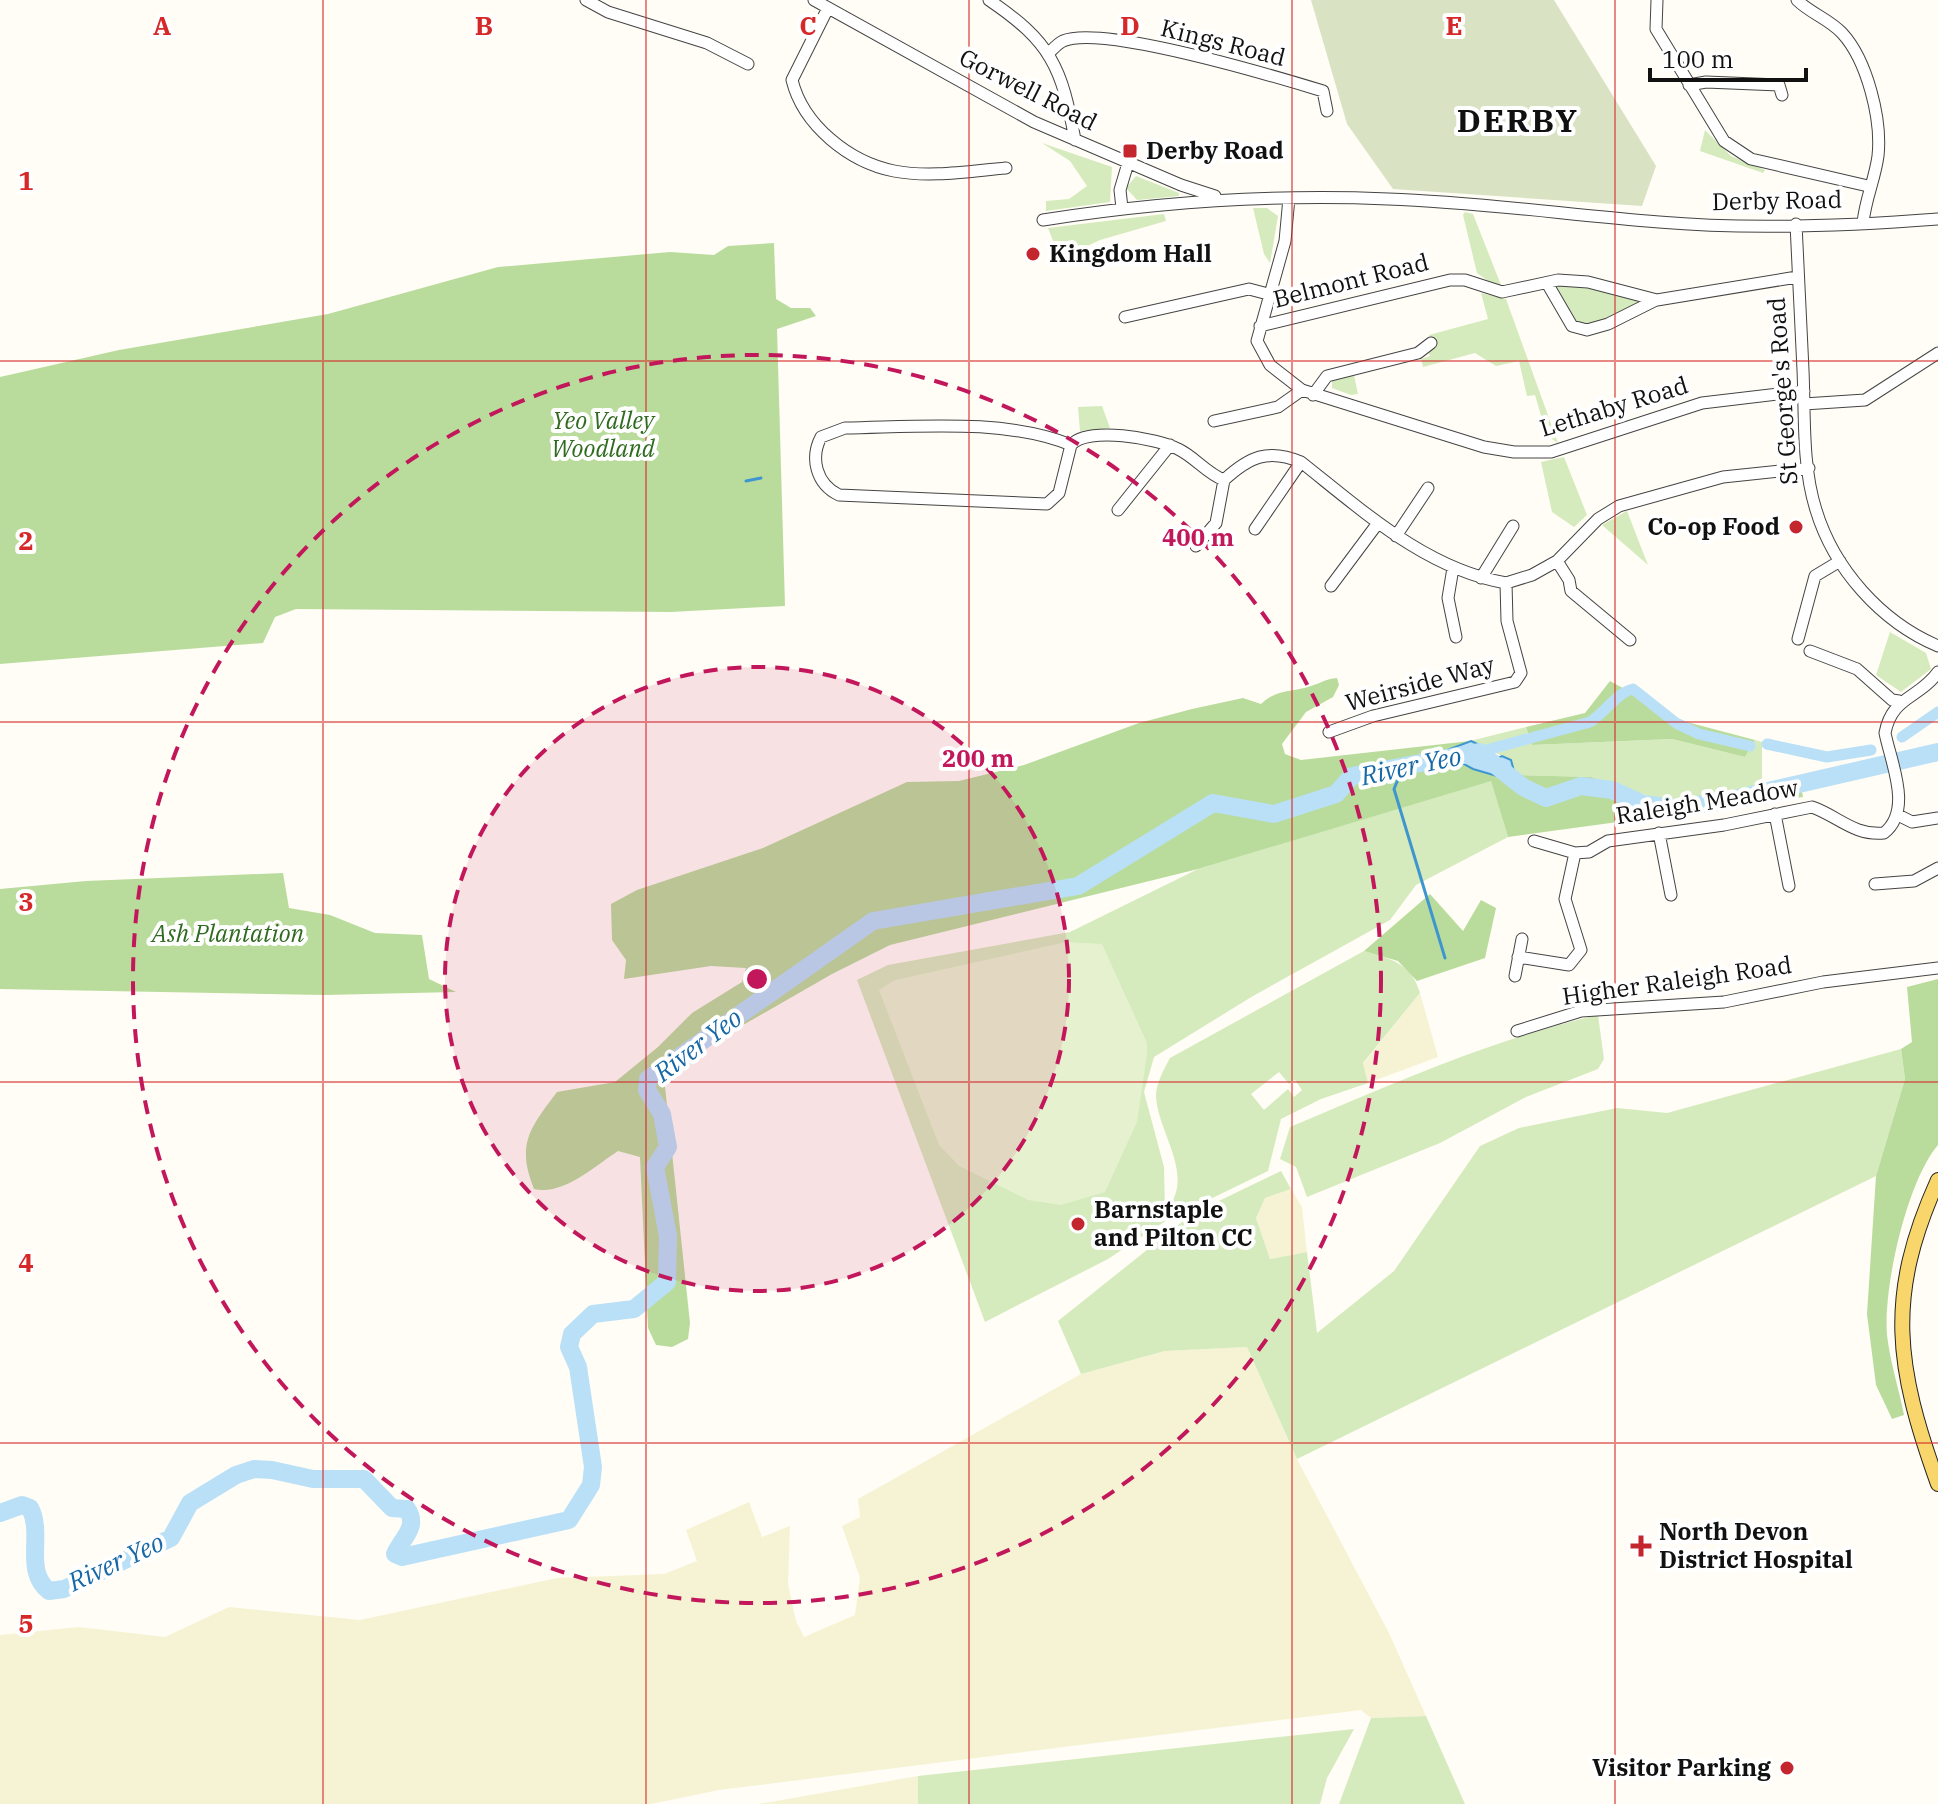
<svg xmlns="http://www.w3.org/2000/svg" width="1938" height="1804" viewBox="0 0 1938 1804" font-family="'IBM Plex Serif',serif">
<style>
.farmland{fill:#f6f3d4}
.green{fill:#d5ebbd;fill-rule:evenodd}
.forest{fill:#b9dc9c}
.cemetery{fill:#d9e3c4}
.pitch{fill:#e6f2cf}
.water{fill:#b9e0f7;stroke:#3f96cf;stroke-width:2}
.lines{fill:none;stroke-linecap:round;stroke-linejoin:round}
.stream{stroke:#3f96cf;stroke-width:3}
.canal{stroke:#b9e0f7;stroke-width:11}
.river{stroke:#b9e0f7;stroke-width:18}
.minor-casing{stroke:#444;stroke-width:13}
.major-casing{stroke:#222;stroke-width:16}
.minor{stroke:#fff;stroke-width:11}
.major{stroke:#f9d66b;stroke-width:14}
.grid{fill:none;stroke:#d62828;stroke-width:2;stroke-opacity:0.55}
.ring{fill:none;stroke:#c2185b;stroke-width:4;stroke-dasharray:14 10}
.poi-dot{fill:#c4262e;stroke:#fff;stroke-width:3}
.labels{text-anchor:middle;stroke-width:8;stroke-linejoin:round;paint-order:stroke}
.street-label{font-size:24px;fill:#111;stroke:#fff}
.poi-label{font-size:24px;font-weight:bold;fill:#111;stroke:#fff;text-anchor:start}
.park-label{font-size:24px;font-style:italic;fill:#2f6b1f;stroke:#fff}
.water-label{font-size:26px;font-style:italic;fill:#1768a6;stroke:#fff}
.district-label{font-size:32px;font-weight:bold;letter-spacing:2px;fill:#111;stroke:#fff}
.grid-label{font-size:26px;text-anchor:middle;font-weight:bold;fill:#d62828;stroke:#fff;stroke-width:8;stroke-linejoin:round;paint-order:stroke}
.centre{fill:#c2185b;stroke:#fff;stroke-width:4}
.ring-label{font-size:24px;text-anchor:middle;font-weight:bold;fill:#c2185b;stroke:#fff;stroke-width:8;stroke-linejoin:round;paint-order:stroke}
</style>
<rect width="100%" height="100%" fill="#fffdf5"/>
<path class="farmland" d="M1420,993L1438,1057L1368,1083L1363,1064Z
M1291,1189L1302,1207L1307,1252L1270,1259L1256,1218L1265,1198Z
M1247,1347L1297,1459L1389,1633L1426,1716L1371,1718L1361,1710L719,1790L651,1804H0V1635L79,1627L165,1637L229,1607L360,1620L557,1578L664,1574L697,1561L686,1530L749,1502L762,1537L790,1526L788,1584L796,1621L804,1637L855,1615L860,1578L842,1526L860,1517L858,1499L1081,1374L1165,1351Z
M918,1776V1804H759Z"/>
<path class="green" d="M1705,130L1731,156L1765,170L1763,173L1700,151Z
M1042,143L1112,167L1110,202L1046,211V201L1069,199L1087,186L1070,161Z
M1136,176L1179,193V196L1137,200L1126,188Z
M1253,208H1267L1278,216L1270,263L1264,254Z
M1465,212L1473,214L1501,285L1491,283L1477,273L1463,215Z
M1164,214L1166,221L1100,240L1060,259L1048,228Z
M1558,280L1656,300L1608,324L1572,326L1547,284Z
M1481,293L1506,299L1558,443L1547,436L1535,395L1527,396L1519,361L1496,366L1475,353L1423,367L1421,359L1430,356L1428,352L1436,343L1429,335L1488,319Z
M1354,375L1358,394L1351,395L1332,388V381Z
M1102,406L1110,428L1080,431L1078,407Z
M1564,457L1587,515L1574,527L1552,512L1541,462Z
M1627,511L1648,565L1602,525Z
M1890,632L1926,653L1931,669L1901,692L1876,675Z
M1526,727L1532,745L1672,739L1745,757L1755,740L1762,742V786L1670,803L1591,777L1515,775L1511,760L1470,741Z
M1491,780L1508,837L1416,885L1390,920L1253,996L1154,1057L1144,1092L1164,1167L1165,1210C1198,1178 1156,1131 1156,1094C1157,1082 1164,1069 1170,1058L1364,951C1390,958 1412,964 1420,993L1363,1063L1368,1083L1321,1099L1281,1119L1268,1171L1167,1220L1108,1259L985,1322L857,980L888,965L1070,932L1198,869ZM1279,1072L1289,1084L1295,1080L1302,1090L1294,1097L1288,1089L1264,1110L1251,1094Z
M1598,1015L1604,1059L1598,1069L1526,1097L1440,1143L1307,1197L1296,1167L1280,1159L1290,1127C1391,1085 1492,1039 1598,1015Z
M1901,1049L1905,1079L1876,1176L1297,1459L1247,1347L1165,1351L1081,1374L1058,1321L1192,1214L1281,1171L1291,1189L1265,1198L1256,1218L1270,1259L1307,1252L1317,1333L1394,1271L1480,1146L1519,1128L1617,1108L1667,1113Z
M1426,1716L1465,1804H1339L1371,1718Z
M1354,1729L1327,1778L1320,1804H918V1776Z"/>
<path class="forest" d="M774,243L776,299L791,308H810L816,316L777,329L785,606L671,612L296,609L275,617L263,643L0,664V377L119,350L328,314L498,267L670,252L714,255L728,246Z
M1337,678L1339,685L1333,697L1306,712L1282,744L1285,754L1301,760L1470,741L1443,752L1506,779L1515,775L1591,777L1667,803L1800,781L1803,797L1508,837L1491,781L1198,869L890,945L832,974L703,1048L664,1077L690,1323L688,1339L672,1347L656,1345L648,1328L640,1157L618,1151C595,1166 563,1196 534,1189C516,1144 530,1128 557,1092L615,1082L658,1047L692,1013L742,982L746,968L711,966L624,979L626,960L612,940L611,904L637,890L763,848L907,782L959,781L1024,765L1139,723L1192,709L1243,698L1261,704C1278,688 1291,693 1311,686C1321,683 1325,679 1337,678Z
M1610,681L1683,721L1755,740L1745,757L1672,739L1532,745L1526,727L1585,713Z
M283,873L289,908L330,915L375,933L422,935L429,979L456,992L325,995L0,989V889L86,881Z
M1430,894L1463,931L1481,900L1496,908L1485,958L1417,981L1398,961L1364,951Z
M1938,979V1145C1907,1181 1883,1287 1887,1335C1890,1362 1899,1389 1904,1415L1892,1419L1876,1385L1867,1314L1876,1176L1905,1079L1901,1049L1912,1042L1907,987Z"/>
<path class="cemetery" d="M1311,0H1554L1656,166L1642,206L1393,189L1347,124Z"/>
<path class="pitch" d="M1066,942L1102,944L1147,1043V1054L1137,1122L1105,1192L1061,1205L1028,1200L959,1166L939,1145L879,990L895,980Z"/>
<path class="water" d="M1471,741L1488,749L1493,760L1502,756L1511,760L1515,775L1507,779L1473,769L1442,752Z"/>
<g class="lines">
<path class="stream" d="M746,481L761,478
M1404,765L1394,789L1445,958"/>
<path class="canal" d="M1902,737L1938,712
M1767,744L1827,757L1871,750
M1479,752L1590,722C1605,713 1616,693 1633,689L1676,723L1699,734L1750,746"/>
<path class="river" d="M0,1513L22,1505L30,1508C44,1535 23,1570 49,1591L64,1589L171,1538L190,1503L236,1475L254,1469L272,1470L313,1479H364L392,1508L407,1509C419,1527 402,1538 395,1554L402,1557L569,1520L591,1485L593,1467L578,1367L569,1347L572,1334L593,1314L634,1309L667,1282L668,1236L655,1167L668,1147L662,1114L647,1090L648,1079L873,921L1078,886L1213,803L1274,814L1336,794L1352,776L1479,752L1523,787L1546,798L1581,786L1612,790L1643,804L1675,808L1725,801L1938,752"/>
<g class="minor-casing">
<path id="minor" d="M586,0L608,12L707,43L748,64
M814,0L1034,122L1181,185L1215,196
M989,0C1051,42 1062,67 1075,140
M1657,0L1656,29L1724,141L1751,159L1868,186
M1797,0C1810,13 1829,19 1842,33C1867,60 1882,119 1878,156C1875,179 1865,200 1863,223
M828,8L792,80C803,125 849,162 894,171C930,178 970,171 1006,168
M1049,53C1053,49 1057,44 1063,41C1102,24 1277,77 1323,91L1327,111
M1689,85L1706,82L1779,85L1782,95
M1289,198L1285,241L1257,341L1270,365L1302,390L1484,447L1514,452H1551L1702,403L1804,391
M1122,208L1120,190L1128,163
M1043,220C1158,202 1271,194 1388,199C1479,202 1569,215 1659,222C1751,230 1847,226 1938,219
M1796,224C1798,273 1801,321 1803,370C1805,415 1802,466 1816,510C1834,569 1881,622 1938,646
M1547,283L1572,326L1587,330L1608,324L1656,300
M1125,317L1249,289L1268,294
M1260,326L1450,280H1465L1502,292L1558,280L1588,282L1657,300L1797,277
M1313,395L1327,376L1418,353L1431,343
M1804,404L1865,400L1938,353
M1214,421L1278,407L1302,390
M1071,445C1006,418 915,427 845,428L821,437C810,458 816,484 839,495L1047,504L1059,493L1071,445C1087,426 1157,438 1178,449C1195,457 1206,473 1224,480C1249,457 1268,448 1301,462C1363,511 1426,569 1506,583
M1118,510L1170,445
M1255,529L1301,462
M1396,536L1428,488
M1196,546L1216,523L1224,480
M1557,561L1569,580L1571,591L1630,640
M1453,568L1448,598L1456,637
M1481,578L1513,526
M1506,583L1532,575L1557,561L1598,519L1619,506L1723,477L1809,468
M1331,586L1378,523
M1798,639L1815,576L1840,561
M1810,651L1857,669L1892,700L1899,701
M1329,732L1373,716L1515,682L1521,673L1507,621L1506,583
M1775,814L1789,886
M1898,815L1912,822L1938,818
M1659,833L1671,895
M1534,841L1575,853L1589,852L1608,841L1724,825L1812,807C1838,816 1854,836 1884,833C1913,810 1891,763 1885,733C1892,696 1919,699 1938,672
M1875,884L1914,881L1938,868
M1518,957L1569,965L1581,950L1565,899L1575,853
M1515,976L1522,939
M1517,1031L1581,1011L1724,1002L1823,982L1938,968"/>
</g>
<g class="major-casing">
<path id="major" d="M1938,1180C1885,1297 1896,1367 1938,1484"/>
</g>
<use href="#minor" class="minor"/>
<use href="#major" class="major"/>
</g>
<path class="grid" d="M323,0V1804M646,0V1804M969,0V1804M1292,0V1804M1615,0V1804M0,361H1938M0,722H1938M0,1082H1938M0,1443H1938"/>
<circle cx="757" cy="979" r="312" fill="#c2185b" fill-opacity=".12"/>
<g class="ring">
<circle cx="757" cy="979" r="312"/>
<circle cx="757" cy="979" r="624"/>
</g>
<g class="poi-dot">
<rect x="1122" y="143" width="16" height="16" rx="4"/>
<circle cx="1033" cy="254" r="8"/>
<circle cx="1796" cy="527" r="8"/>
<circle cx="1078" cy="1224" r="8"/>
<path d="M1637 1534h8v8h8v8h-8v8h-8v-8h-8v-8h8z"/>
<circle cx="1787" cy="1768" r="8"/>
</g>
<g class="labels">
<g class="street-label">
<text transform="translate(1223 43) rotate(14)" y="8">Kings Road</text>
<text transform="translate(1028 90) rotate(27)" y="8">Gorwell Road</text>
<text transform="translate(1777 201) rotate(-1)" y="8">Derby Road</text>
<text transform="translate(1351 281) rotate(-14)" y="8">Belmont Road</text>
<text transform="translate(1783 391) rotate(-94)" y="8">St George's Road</text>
<text transform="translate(1614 407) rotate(-17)" y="8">Lethaby Road</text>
<text transform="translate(1420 684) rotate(-15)" y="8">Weirside Way</text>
<text transform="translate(1707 802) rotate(-9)" y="8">Raleigh Meadow</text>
<text transform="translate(1677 981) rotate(-8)" y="8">Higher Raleigh Road</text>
</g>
<g class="poi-label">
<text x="1146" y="159">Derby Road</text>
<text x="1049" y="262">Kingdom Hall</text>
<text x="1780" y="535" text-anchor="end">Co-op Food</text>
<text x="1094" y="1218">Barnstaple<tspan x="1094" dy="28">and Pilton CC</tspan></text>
<text x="1659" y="1540">North Devon<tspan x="1659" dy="28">District Hospital</tspan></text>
<text x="1771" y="1776" text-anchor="end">Visitor Parking</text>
</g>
<g class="park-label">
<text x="603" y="429">Yeo Valley<tspan x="603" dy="28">Woodland</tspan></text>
<text x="228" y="942">Ash Plantation</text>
</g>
<g class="water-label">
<text transform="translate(1411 766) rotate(-12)" y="9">River Yeo</text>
<text transform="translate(698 1045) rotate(-37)" y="9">River Yeo</text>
<text transform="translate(116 1562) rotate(-25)" y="9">River Yeo</text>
</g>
<g class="district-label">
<text x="1518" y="132">DERBY</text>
</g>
</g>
<g class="grid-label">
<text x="162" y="35">A</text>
<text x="484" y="35">B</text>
<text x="808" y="35">C</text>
<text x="1130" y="35">D</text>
<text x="1454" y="35">E</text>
<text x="26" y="190">1</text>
<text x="26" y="550">2</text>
<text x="26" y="911">3</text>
<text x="26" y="1272">4</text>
<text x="26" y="1633">5</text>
</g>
<circle cx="757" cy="979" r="12" class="centre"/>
<g class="ring-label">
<text x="1198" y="546">400 m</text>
<text x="978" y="767">200 m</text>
</g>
<path d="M1650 68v12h156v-12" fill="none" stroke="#111111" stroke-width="4"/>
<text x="1662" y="68" font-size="24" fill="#111111" stroke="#ffffff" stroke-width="6" paint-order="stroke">100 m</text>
</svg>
